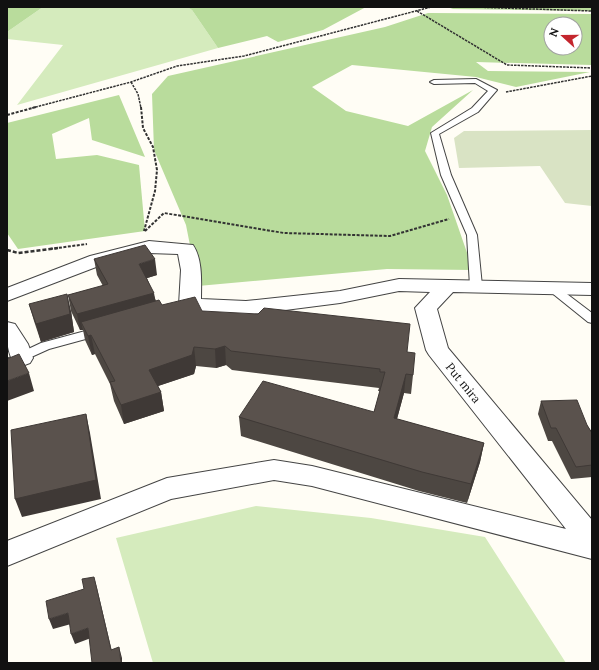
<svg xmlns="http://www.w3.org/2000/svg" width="599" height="670" viewBox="0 0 599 670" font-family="Lora,serif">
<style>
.green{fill:#d5ebbd}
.forest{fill:#b9dc9c;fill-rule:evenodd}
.cemetery{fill:#d9e3c4}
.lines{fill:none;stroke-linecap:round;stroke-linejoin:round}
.lane-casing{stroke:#444;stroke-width:2}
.street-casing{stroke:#444;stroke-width:2}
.path-far2{stroke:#333;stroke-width:1.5;stroke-dasharray:2.5 1;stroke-linecap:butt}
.path-far1{stroke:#333;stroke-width:2;stroke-dasharray:3 1.5;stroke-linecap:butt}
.path{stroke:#333;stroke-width:2.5;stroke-dasharray:4 2;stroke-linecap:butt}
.lane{fill:#fff;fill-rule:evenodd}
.street{fill:#fff;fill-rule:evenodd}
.wall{fill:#4d4742}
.shaded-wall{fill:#3f3936}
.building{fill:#5a524d;stroke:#3f3936}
.labels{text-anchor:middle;stroke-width:4;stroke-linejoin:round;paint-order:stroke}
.street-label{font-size:12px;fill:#111;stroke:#fff}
</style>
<rect width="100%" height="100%" fill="#fffdf5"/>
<path class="green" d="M43,7H187L192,10L218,48L17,105L63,45L7,39V32Z
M256,506L371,518L485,537L566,663H153L116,538Z"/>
<path class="forest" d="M7,7H43L7,32Z
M187,7H366L323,30L278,42L267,36L218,48L192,10Z
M456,7H592V11L450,9Z
M428,13L592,14V65L476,62L488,71L590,72L516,87L476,77L352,65L312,87L346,111L408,126L473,90L432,127L425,151L447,195L473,270L387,269L198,286L186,225L154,150L152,94L168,76L385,27ZM551,24H575V48H551Z
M119,95L145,157L92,140L89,118L52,134L56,159L97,155L139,165L145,231L18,249L7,233V123Z"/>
<path class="cemetery" d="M592,130V206L565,203L540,166L459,168L454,138L464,131Z"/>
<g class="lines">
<g class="lane-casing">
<path id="lane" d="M476,79L497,90L478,112L439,134L451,175L477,235L482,286L476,289L470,286L467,235L441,175L431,133L472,108L488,91L475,83L434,84L430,82L434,80Z
M551,284L555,285L592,313V323L588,322L547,289L545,287L547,285Z
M100,327L106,331L104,334L49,349L7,368V359L41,343Z"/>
</g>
<g class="street-casing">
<path id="street" d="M149,241L193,245C203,260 201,282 201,299L246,301L340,291L399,279L592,283V295L453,292L437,309L448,348L592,520V559L312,486L274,480L171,499L7,566V541L167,478L274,460L312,466L566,529L429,355L426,350L415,308L430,292L399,291L340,303L246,315L190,311L183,310L179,305L181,270L178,254L149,253L104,264L7,301V288L90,256Z
M7,322L15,324L28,344L33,358L30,363L22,366L14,363C6,350 7,337 7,322Z"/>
</g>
<path class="path-far2" d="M473,7L592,11
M417,11L507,65L592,68
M131,82L138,94L141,108
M506,92L592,76
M32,108L131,82L177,66L244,56L431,7"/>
<path class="path-far1" d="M141,107L143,128L153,147L157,170L155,191L144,231
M7,115L36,107
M145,231L164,213L284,233L390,236L449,219
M50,249L87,244"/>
<path class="path" d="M7,250L18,253L58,248"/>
<use href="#lane" class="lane"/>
<use href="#street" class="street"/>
</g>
<path class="wall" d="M94,259L157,275L147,278L156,301L162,305L202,311L407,352L413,375L411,394L404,393L397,419L484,443L480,462L467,503L419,491L241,436L239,417L374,412L380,391H378L379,388L232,370L226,365L216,368L196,366L194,374L158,386L161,392L164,411L124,424L114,401L110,384L95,354L92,355L85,340L83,330H80L71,311L68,295L103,286L97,275Z
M29,304L71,311L74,332L41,342L34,321Z
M541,401L587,425L592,433V477L571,479L552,441H548L538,414Z"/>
<path class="shaded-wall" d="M155,259L157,275L141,280L139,264Z
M154,293L157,309L81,322L83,330H80L77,314Z
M67,294L71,311L74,332L41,342L36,324Z
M91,335L95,354L92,355L88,336Z
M225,346L226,365L216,368L215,349Z
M194,347L196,366L194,374L152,388L149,370Z
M29,373L34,391L7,401V381Z
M406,374L404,393L392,437L394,418Z
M161,392L164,411L124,424L121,405Z
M86,414L90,433L101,499L22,517L15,499Z
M484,443L480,462L467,503L471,484Z
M94,577L97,588L114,660L111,650Z
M68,613L71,624L53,629L49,619Z
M88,628L91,638L75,644L71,634Z
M119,647L122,658V663H121Z"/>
<path class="building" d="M145,245L155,259L139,264L154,293L77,314L68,295L108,284L94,259Z
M67,294L70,314L36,324L29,304Z
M195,297L202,311L258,314L264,308L410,324L407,352L415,353L413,375L406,374L394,418L484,443L471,484L422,472L239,417L263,381L374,412L385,372H380V369L231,351L225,346L215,349L194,347L192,355L149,370L161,392L121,405L110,382L115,381L91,335L88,336L81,322L159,300L162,305Z
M19,354L29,373L7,381V359Z
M577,400L587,425L592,433V465L576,467L556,428H551L541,401Z
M86,414L96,480L15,499L11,430Z
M94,577L111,650L119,647L121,663H92L88,628L71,634L68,613L49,619L46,601L84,589L82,579Z"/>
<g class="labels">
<g class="street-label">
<text transform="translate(463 383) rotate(51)" y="4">Put mira</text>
</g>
</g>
<rect width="599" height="670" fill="none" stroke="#111111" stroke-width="16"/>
<g transform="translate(563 36) rotate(291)"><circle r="19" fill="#ffffff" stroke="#a0a0a0"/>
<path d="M0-3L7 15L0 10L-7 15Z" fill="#c4262e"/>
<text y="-6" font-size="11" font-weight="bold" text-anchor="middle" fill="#111111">N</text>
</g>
</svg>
